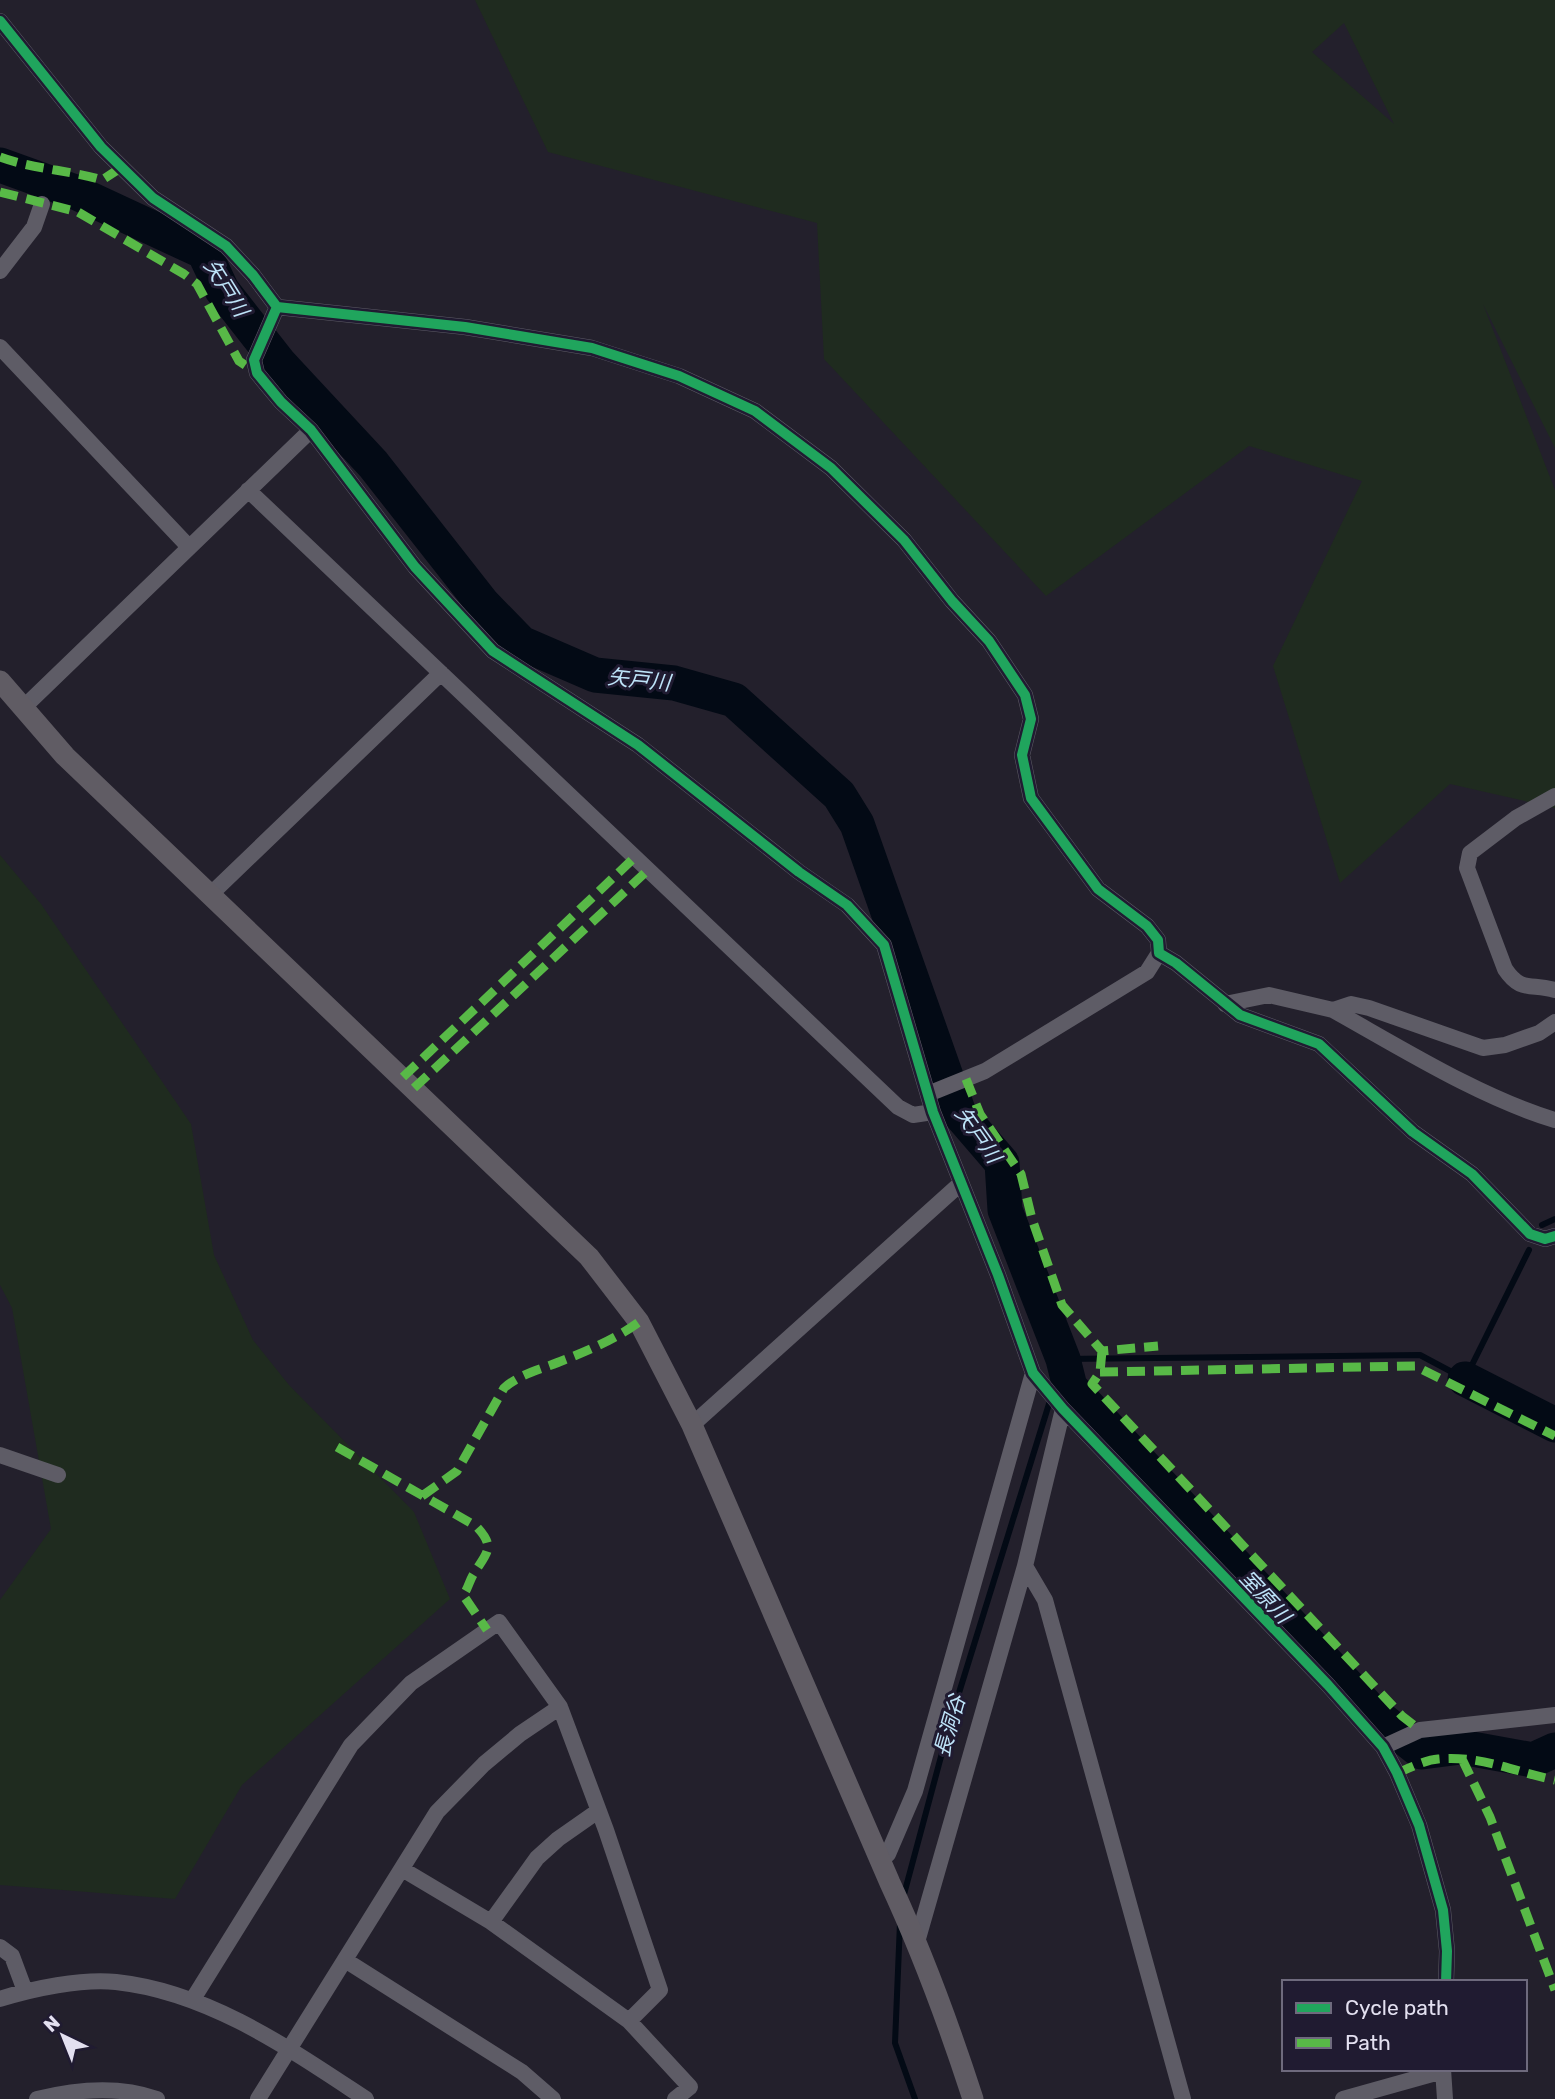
<svg xmlns="http://www.w3.org/2000/svg" width="1555" height="2099" viewBox="0 0 1555 2099" font-family="Rubik,'Noto Sans JP',sans-serif">
<style>
.green{fill:#1f2b1f;fill-rule:evenodd}
.lines{fill:none;stroke-linecap:round;stroke-linejoin:round}
.stream{stroke:#030a15;stroke-width:6}
.river{stroke:#030a15;stroke-width:35}
.street{stroke:#5e5c66;stroke-width:16}
.secondary{stroke:#605c64;stroke-width:21}
.quiet{stroke:#58b947;stroke-width:9;stroke-dasharray:18 9;stroke-linecap:butt}
.cycleway-casing{stroke:#201b31;stroke-width:15}
.cycleway{stroke:#20a55d;stroke-width:10}
.labels{text-anchor:middle;stroke-width:6;stroke-linejoin:round;paint-order:stroke}
.water-label{font-size:21px;font-style:italic;fill:#bee4f9;stroke:#201b31}
</style>
<rect width="100%" height="100%" fill="#23202c"/>
<path class="green" d="M475,0H1555V448L1483,304L1555,490V808L1450,784L1340,883L1273,666L1362,481L1249,446L1046,596L824,359L817,223L548,152ZM1344,23L1394,124L1312,52Z
M0,855L41,904L191,1124L214,1255L253,1340L289,1385L414,1512L450,1599L242,1785L175,1899L0,1885V1600L51,1529L12,1308L0,1285Z"/>
<g class="lines">
<path class="stream" d="M1542,1225L1555,1219
M903,1898L953,1712L1063,1359L1420,1355L1465,1379L1529,1250
M900,1923L895,2043L915,2099"/>
<path class="river" d="M0,165L75,192L204,252L222,290L280,364L373,464L483,604L521,643L595,675L674,683L734,700L839,795L857,824L959,1113L1002,1163L1005,1210L1063,1359L1070,1387L1372,1712L1422,1752L1461,1747L1533,1760L1555,1750
M1465,1379L1555,1425"/>
<path class="street" d="M0,21L101,147L153,198L226,246L253,275L277,307L465,327L592,348L679,376L755,411L831,468L904,540L952,601L989,641L1025,695L1031,719L1022,755L1031,798L1098,889L1147,926L1158,940L1159,953L1176,963L1240,1015L1319,1044L1413,1132L1472,1174L1530,1234L1545,1239L1555,1236
M0,271L34,227L42,204
M277,307L254,360L257,373L281,402L311,430L415,567L493,651L638,745L799,872L847,905L884,945L933,1112L998,1275L1033,1373L1063,1409L1328,1685L1383,1747L1397,1773L1419,1825L1443,1910L1447,1951L1446,1982
M0,347L189,547
M248,490L898,1107L913,1115L933,1112
M22,709L311,430
M1555,796L1516,818L1470,853L1467,868L1505,969C1521,993 1531,983 1555,990
M211,894L441,673
M1225,1004L1269,995L1333,1010L1351,1004L1369,1008L1483,1048L1505,1045L1539,1033L1555,1022
M1333,1010C1401,1048 1481,1098 1555,1120
M928,1094L985,1071L1147,972L1159,953
M1063,1409L1025,1566L1045,1600L1183,2099
M692,1425L960,1184
M0,1455L58,1475
M1383,1747L1420,1730L1555,1715
M880,1860L888,1854L915,1791L1033,1373
M402,1869L491,1922L629,2021L690,2087L675,2099
M491,1922L537,1858L558,1839L598,1811
M917,1942L1025,1566
M0,1947L12,1956L25,1991
M345,1960L522,2072L553,2099
M0,1999C31,1989 83,1978 116,1982C209,1992 290,2049 366,2099
M193,1999L351,1745L411,1683L499,1622L560,1707L606,1830L660,1990L629,2021
M1443,2069L1445,2099
M37,2099C77,2089 118,2085 157,2099
M258,2099L437,1812L484,1764L520,1734L560,1707
M1343,2099L1443,2071"/>
<path class="secondary" d="M0,681L65,756L589,1257L639,1322L692,1425L890,1883C923,1954 949,2025 973,2099"/>
<path class="quiet" d="M0,157C32,169 69,170 102,180L122,167
M0,192L78,212L184,274L197,284L239,361L257,373
M403,1077L634,858
M966,1079L980,1114L1021,1174L1032,1219L1062,1305L1102,1351L1158,1346
M414,1088L648,870
M1102,1351L1100,1372L1092,1384L1402,1716L1420,1730
M1100,1372L1415,1366L1555,1436
M337,1447L476,1526C497,1548 486,1553 473,1575C469,1582 468,1589 463,1595L487,1630
M422,1496L457,1471L504,1388C521,1373 543,1369 564,1360C590,1350 617,1338 639,1322
M1462,1759L1490,1817L1555,1990
M1397,1773C1410,1768 1425,1760 1438,1759C1481,1755 1515,1772 1555,1780"/>
<g class="cycleway-casing">
<path id="cycleway" d="M0,21L101,147L153,198L226,246L253,275L277,307L465,327L592,348L679,376L755,411L831,468L904,540L952,601L989,641L1025,695L1031,719L1022,755L1031,798L1098,889L1147,926L1158,940L1159,953L1176,963L1240,1015L1319,1044L1413,1132L1472,1174L1530,1234L1545,1239L1555,1236
M277,307L254,360L257,373L281,402L311,430L415,567L493,651L638,745L799,872L847,905L884,945L933,1112L998,1275L1033,1373L1063,1409L1328,1685L1383,1747L1397,1773L1419,1825L1443,1910L1447,1951L1446,1982"/>
</g>
<use href="#cycleway" class="cycleway"/>
</g>
<g class="labels">
<g class="water-label">
<text transform="translate(226 288) rotate(58)" y="7">矢戸川</text>
<text transform="translate(639 680) rotate(6)" y="7">矢戸川</text>
<text transform="translate(978 1135) rotate(55)" y="7">矢戸川</text>
<text transform="translate(1265 1597) rotate(47)" y="7">室原川</text>
<text transform="translate(950 1726) rotate(-74)" y="7">長洞谷</text>
</g>
</g>
<rect x="1282" y="1980" width="245" height="91" fill="#201b31" stroke="#6e6a7d" stroke-width="2"/>
<rect x="1296" y="2003" width="35" height="10" fill="#20a55d" stroke="#6e6a7d" stroke-width="2"/>
<text x="1345" y="2015" font-size="21" fill="#e3e0f0">Cycle path</text>
<rect x="1296" y="2038" width="35" height="10" fill="#58b947" stroke="#6e6a7d" stroke-width="2"/>
<text x="1345" y="2050" font-size="21" fill="#e3e0f0">Path</text>
<g transform="translate(63 2036) rotate(317)" stroke="#201b31" stroke-width="5" paint-order="stroke">
<path d="M0-5L12 26L0 18L-12 26Z" fill="#e3e0f0"/>
<text y="-10" font-size="19" font-weight="bold" text-anchor="middle" fill="#e3e0f0">N</text>
</g>
</svg>
